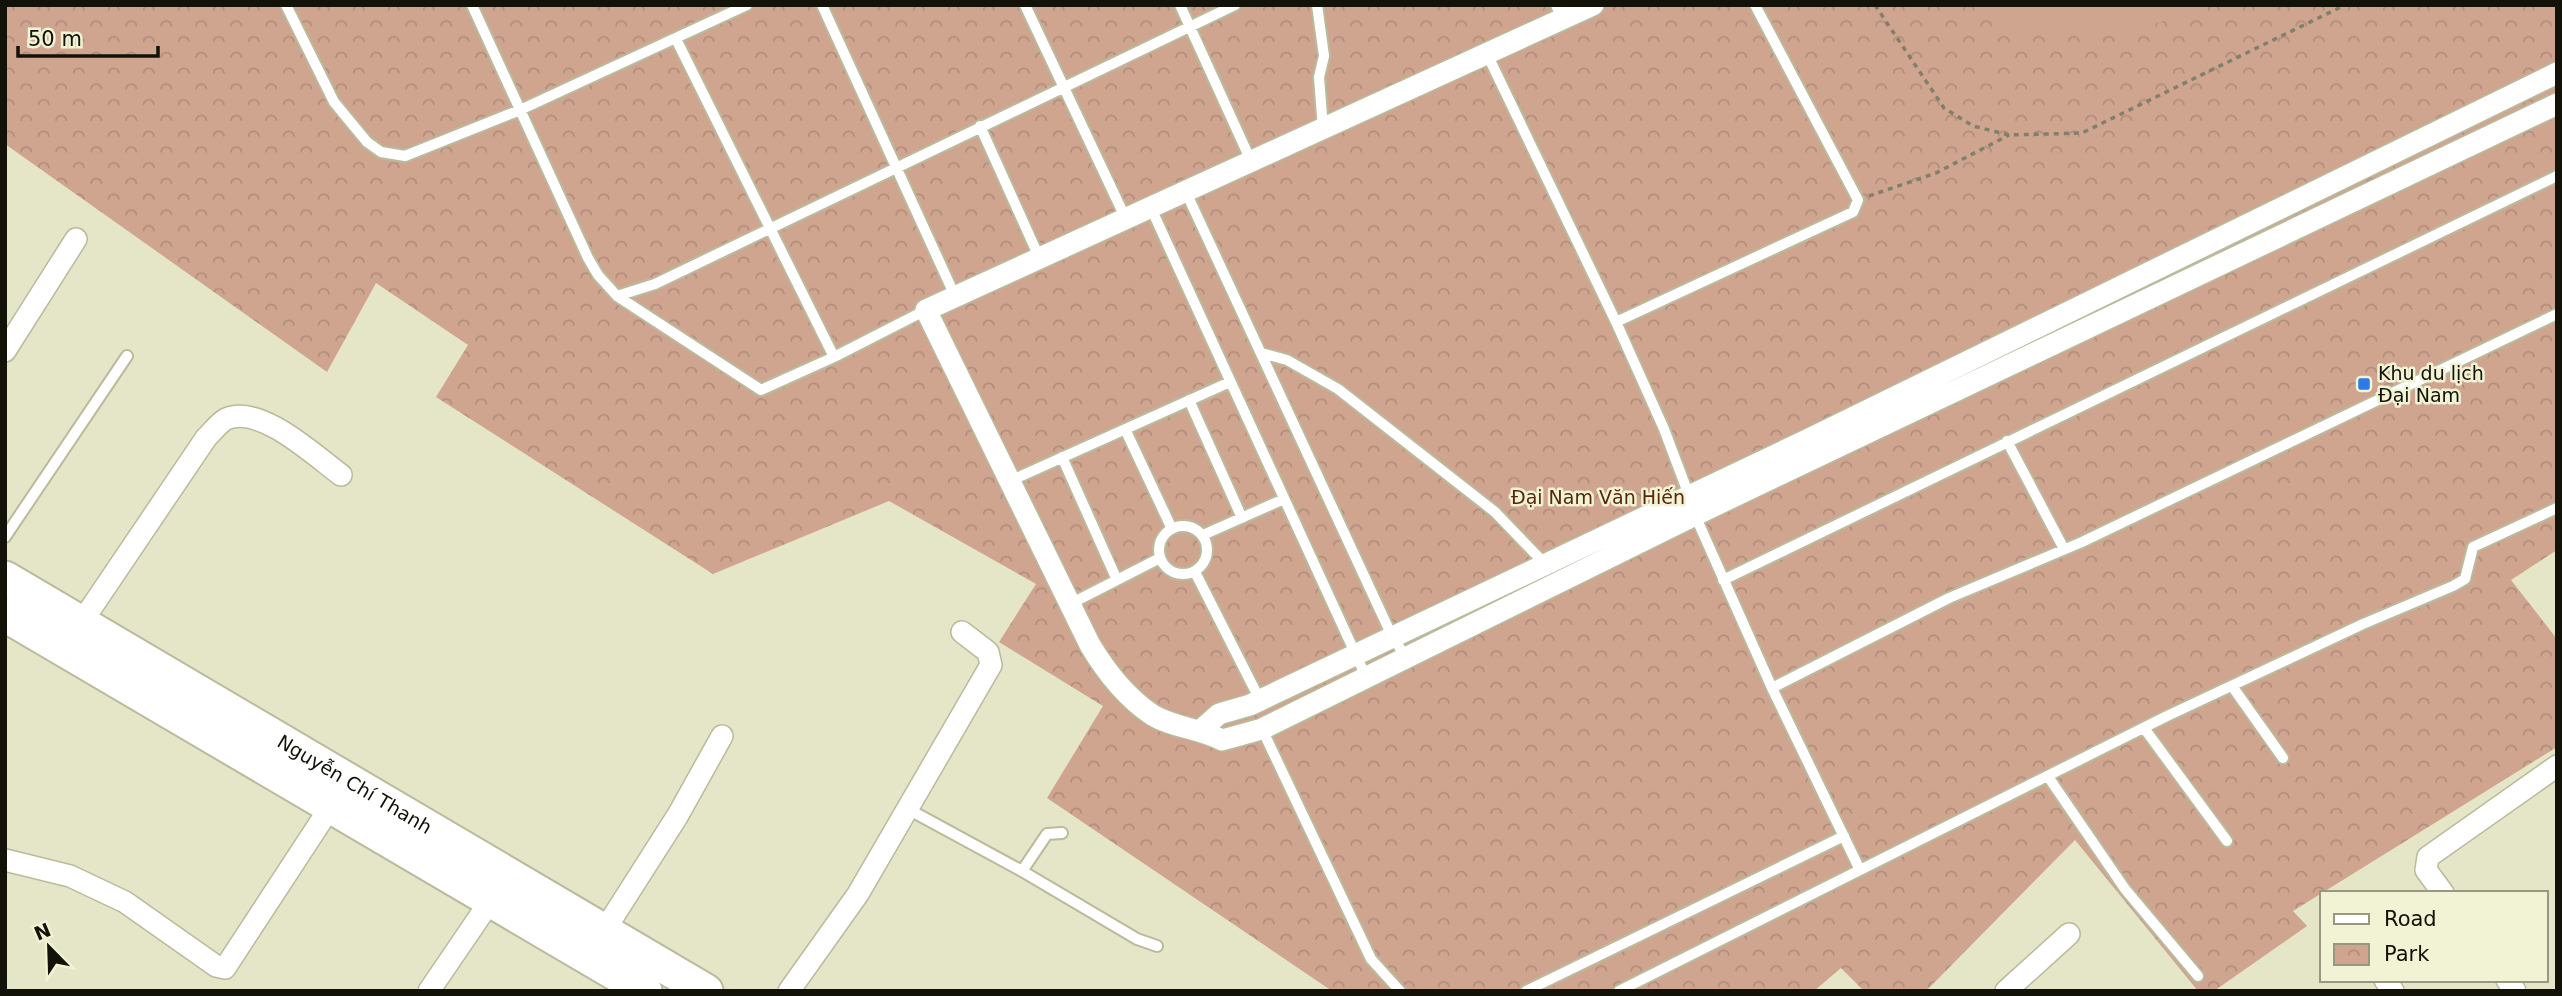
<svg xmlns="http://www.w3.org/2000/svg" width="2562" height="996" viewBox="0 0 2562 996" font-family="'DejaVu Sans',sans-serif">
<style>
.park{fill:url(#park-crowns)}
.garden{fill:#d0a590}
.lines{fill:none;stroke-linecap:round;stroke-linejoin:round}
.lane-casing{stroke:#baba9d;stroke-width:14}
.street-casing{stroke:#baba9d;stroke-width:24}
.primary-casing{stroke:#baba9d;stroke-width:37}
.path{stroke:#80806c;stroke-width:3.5;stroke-dasharray:5 5;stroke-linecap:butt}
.lane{stroke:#fff;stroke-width:10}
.street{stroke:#fff;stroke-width:21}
.primary{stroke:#fff;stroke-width:33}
.poi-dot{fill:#2a7be6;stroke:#f2f2d4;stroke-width:2.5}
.labels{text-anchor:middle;stroke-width:5;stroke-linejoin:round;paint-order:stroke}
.poi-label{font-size:19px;fill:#121208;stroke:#f2f2d4;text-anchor:start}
.park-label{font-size:19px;fill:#57270b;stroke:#f2f2d4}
.street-label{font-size:19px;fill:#121208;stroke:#f2f2d4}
</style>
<defs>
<pattern id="park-crowns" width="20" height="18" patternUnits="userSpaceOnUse" patternTransform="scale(1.75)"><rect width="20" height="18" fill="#d0a590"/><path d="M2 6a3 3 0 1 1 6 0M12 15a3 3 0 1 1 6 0" fill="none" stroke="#b28d7b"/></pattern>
</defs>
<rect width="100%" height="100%" fill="#e5e5c7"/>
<path class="park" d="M5,5H2557V550L2511,580L2557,639V747L2293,911L2307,926L2214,991H2198L2075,840L1926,991H1864L1841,968L1814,991H1332L1047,798L1103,706L999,642L1036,584L889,501L713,574L436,397L468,345L376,283L327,372L5,144Z"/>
<path class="garden" d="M1967,5H2213L2136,30L2088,37L2005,25L1991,14Z"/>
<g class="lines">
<g class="lane-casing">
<path id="lane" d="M286,5L334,102L367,142L381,152L405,156L520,110L747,5
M472,5L588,258L598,275L617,296L761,390L834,357L926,310
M822,5L955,296
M1025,5L1125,217
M1180,5L1251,161
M1317,5L1324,56L1319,77L1323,129
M1556,5L1562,19
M676,39L834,357
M1486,52L1616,322L1664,429L1690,498
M980,126L1039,257
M1185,190L1392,636L1407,659
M1150,206L1367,679
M617,296L655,284L1235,5
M1616,322L1853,212L1858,200L1755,5
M1261,353L1287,360L1338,389L1495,512L1545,564
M1189,400L1242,518
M1125,429L1172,529
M2007,441L2064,549
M1062,457L1117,580
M1010,481L1230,382
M1159 550a24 24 0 1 1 48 0a24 24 0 1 1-48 0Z
M1203,535L1284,499
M5,537L127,356
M1195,572L1260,700
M1723,580L2557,176
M1070,604L1160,558
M2232,686L2283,758
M1772,688L1949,598L2082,542L2557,314
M2144,728L2227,841
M1262,729L1371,959L1400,991
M2049,778L2125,889L2198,976
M906,808L1022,871L1137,939L1157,946
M1860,870L2165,717L2363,624L2453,586L2465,579L2473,547L2557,508
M1022,871L1047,834L1062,833
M1526,991L1844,836
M1619,991L1860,870L1772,688L1694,513"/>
</g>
<g class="street-casing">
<path id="street" d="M1593,5L926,310L1090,645C1105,670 1126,697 1151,714C1170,727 1200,728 1222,740L1262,729L1695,515L2557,104
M5,351L76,239
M81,623L206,438C212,432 219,423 226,419C260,404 314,455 341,475
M1202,729L1219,714L1250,705L1809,439L2557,73
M5,860L70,876L125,902L216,966L225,968L331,806
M2443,893L2426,870L2428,857L2557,766
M604,931L678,815L722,736
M2385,980L2393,991
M2507,980L2515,991
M429,991L491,900
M789,991L858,894L991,665L988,652L962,632
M2006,991L2069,934"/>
</g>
<g class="primary-casing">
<g id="primary">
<path id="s1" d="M5,578L706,991"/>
<path d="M5,615L645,991"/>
</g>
</g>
<path class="path" d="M1875,5L1944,108L1973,126L2009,135L2082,133L2345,5
M1869,196L1936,173L2009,135"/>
<use href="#lane" class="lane"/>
<use href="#street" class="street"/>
<use href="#primary" class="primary"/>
</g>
<rect class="poi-dot" x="2357" y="377" width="14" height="14" rx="3.5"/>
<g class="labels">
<g class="poi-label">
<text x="2378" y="380">Khu du lịch<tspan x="2378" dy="22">Đại Nam</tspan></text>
</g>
<g class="park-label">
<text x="1598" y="504">Đại Nam Văn Hiến</text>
</g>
<g class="street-label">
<text dy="7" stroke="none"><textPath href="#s1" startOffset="406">Nguyễn Chí Thanh</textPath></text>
</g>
</g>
<rect width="2562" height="996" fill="none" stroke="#121208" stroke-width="14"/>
<rect x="2320" y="891" width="228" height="91" fill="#f2f2d4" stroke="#989882" stroke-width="2"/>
<rect x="2334" y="914" width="35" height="10" fill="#ffffff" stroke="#989882" stroke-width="2"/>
<text x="2384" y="926" font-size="21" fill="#121208">Road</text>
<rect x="2334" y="944" width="35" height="21" fill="url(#park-crowns)" stroke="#989882" stroke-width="2"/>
<text x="2384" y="961" font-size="21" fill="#121208">Park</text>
<g transform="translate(49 947) rotate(337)" stroke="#f2f2d4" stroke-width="5" paint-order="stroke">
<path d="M0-5L12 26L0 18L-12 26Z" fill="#121208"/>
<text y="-10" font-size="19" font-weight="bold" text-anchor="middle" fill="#121208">N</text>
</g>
<path d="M18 46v10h140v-10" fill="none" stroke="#121208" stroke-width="3.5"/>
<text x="28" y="46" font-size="21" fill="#121208" stroke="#f2f2d4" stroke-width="5" paint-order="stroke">50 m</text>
</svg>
